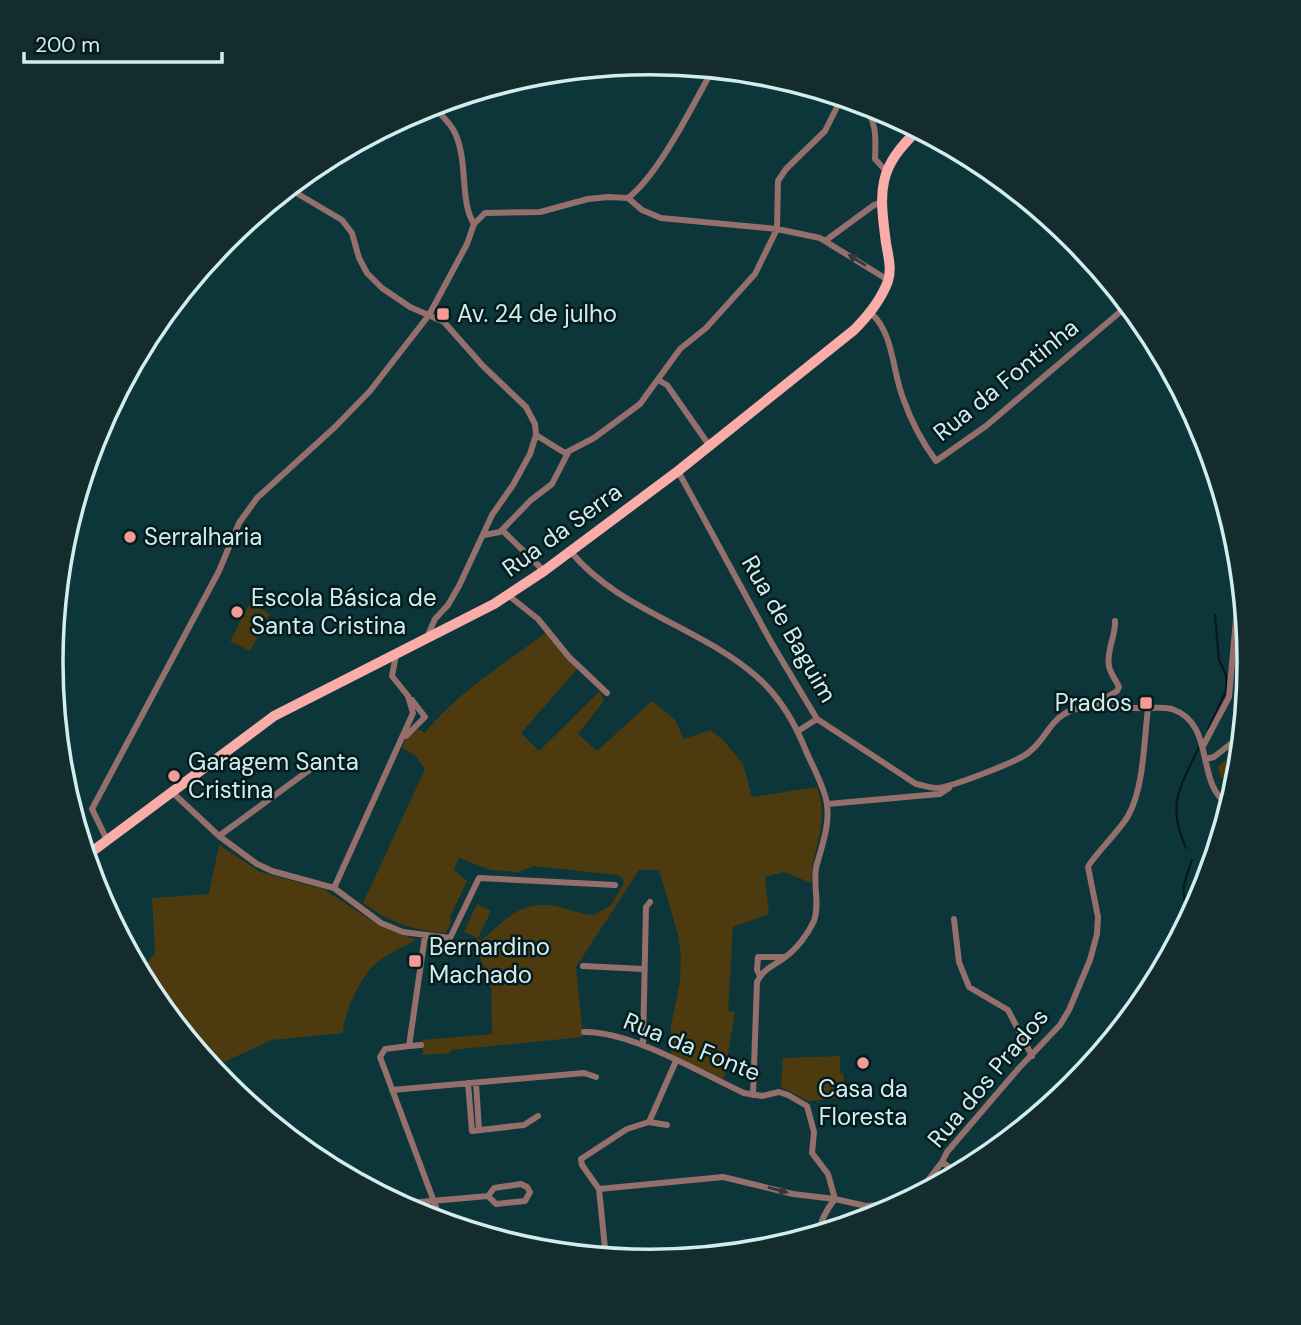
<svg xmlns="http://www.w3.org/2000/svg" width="1301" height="1325" viewBox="0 0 1301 1325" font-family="'DM Sans',sans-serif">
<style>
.green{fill:#4e3a0f}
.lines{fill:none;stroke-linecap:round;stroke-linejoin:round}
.stream{stroke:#071618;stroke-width:2}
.minor{stroke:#946f6c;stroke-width:6}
.primary{stroke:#f9aca8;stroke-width:10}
.oneway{fill:#373839}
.poi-dot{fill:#f59b97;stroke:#051b1d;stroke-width:2.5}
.labels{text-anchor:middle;stroke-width:5;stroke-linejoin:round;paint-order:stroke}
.poi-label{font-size:24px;fill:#d3edef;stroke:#051b1d;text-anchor:start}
.street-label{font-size:24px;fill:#d3edef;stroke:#051b1d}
.rim{fill:none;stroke:#d3edef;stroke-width:3.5}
</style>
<rect width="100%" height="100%" fill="#0c3639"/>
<path class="green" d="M250,603L270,614L250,651L230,641Z
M547,632L577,669L521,733L539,751L600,691L604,701L578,734L597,751L652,701L675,720L684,739L710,730L723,740L743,764L752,797L817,787C830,823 812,849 811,883L784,872L765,877L769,914L733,927L728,1011L735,1012L724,1079L671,1054V1026L680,981L681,957L678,935L659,870H639L576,967L583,1037L451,1050V1053L423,1055L422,1040L492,1034L491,988L477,949V939L482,940C505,920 521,900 555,906C568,909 580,914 594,915L611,905L624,883L623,878L617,875L533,866L519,872L491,870L459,858L454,870L467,881L450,917L451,923L446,933C411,930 391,923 363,903L425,769L415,755L402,748L406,739L418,729L425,733C457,692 506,663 547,632Z
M1242,748L1236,790L1220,776L1218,766Z
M219,845L260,872L323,889L380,926L414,939L415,941C401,947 378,959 368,972C357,986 343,1016 343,1033L272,1040L211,1068L152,995L136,966L149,961L155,953L152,898L209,894Z
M477,904L491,911L478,938L464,932Z
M840,1056V1073H843L847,1098L808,1101L781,1087L783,1058Z"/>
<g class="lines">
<path class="stream" d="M1208,729L1226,691V675L1219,660L1215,615
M1186,848C1166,804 1180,788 1199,747
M1191,917C1179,893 1183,884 1192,860"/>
<path class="minor" d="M861,103C877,119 876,137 875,159L886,171
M433,105C439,113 449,122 454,131C469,160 459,201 474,224
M288,188L342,220L352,233L359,258L367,273L382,288L410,307L444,322L483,366L526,407L535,424L536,435L530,454L513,485L492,515L459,586L448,605L435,619L427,637
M628,198C660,173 692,106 713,69
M825,241L874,205L881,203
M871,313C894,334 892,370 903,398C911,421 922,442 936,461L986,426L1120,312L1130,306
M658,380L667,385L709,445
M536,435L565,453L569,451
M678,471L771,642L817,719L916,784C923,785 930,788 937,788C952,787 1016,762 1028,753C1049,737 1050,714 1080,708C1102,708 1123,708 1145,708C1153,708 1164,707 1172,709C1218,725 1193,786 1231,806
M502,530L544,571
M484,535L500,532L531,500L552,484L569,451L594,438L640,404L680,349L706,328L755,274L777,229L778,181L786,169L825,131L842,97
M571,552C619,610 700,627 756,676C778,695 795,723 806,751C812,765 826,790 827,805C830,826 821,848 816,868C813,885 820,904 814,921C808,934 796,950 784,958C773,966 763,969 757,982L753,1095
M508,595L538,619L569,657L607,693
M1235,641H1248
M1091,706L1117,691L1119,687C1116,680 1110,673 1109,666C1106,650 1116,636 1115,621
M798,731L817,719
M406,736L425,717L412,700
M1203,746L1229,697L1237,608L1236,538
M1206,759L1214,757L1243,734
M172,792L219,836L257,864L272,871L334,888L381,923L403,932L450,938L479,878L615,885
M828,804L928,795L940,794L949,788
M219,836L312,768
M107,840L92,809L219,571L239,523L257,498L335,427L370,391L429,315L467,244L474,224L485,213L540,212L588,199L608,197L628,198L642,210L661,218L777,229L820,238L888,280
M334,888L413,713L408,696L392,676L396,655
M954,919L959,962L969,987L1008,1010L1032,1056
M425,936L409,1046L385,1049L380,1057L442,1223
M583,966L644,969
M760,976L757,970L758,957H785
M584,1032C631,1031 701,1073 744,1093L762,1096L779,1092L788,1095L807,1106L814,1132L812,1153L828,1174L835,1199
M643,1045L646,907L650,902
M409,1046L421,1045
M468,1083L472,1131L524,1125L538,1116
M476,1083L479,1130
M392,1090L584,1073L596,1077
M649,1122L667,1125
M942,1162L959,1174
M521,1184L527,1187L530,1192L525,1201L496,1204L488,1196L494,1188Z
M599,1189L723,1177L793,1194L835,1199L866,1206L893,1204L922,1188L942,1162L947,1152L1019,1068L1060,1025L1069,1010L1090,960L1097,934L1098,917L1088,867C1090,860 1121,829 1128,816C1144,788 1144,740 1148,708
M398,1204L488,1196
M818,1235C820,1222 826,1210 835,1199
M606,1258L599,1189L582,1165L581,1159L627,1129L649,1122L676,1061"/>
<path class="primary" d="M86,856L274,716L494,604L544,571L678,471L854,330C868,316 881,300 888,281C892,269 888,255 886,243C879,190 877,168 919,129
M646,1262L768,1250"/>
</g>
<defs><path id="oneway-solid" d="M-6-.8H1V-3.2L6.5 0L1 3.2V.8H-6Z" transform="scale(1.75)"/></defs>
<g class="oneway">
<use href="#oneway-solid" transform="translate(857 260) rotate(-148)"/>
<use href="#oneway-solid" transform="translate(778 1190) rotate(14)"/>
</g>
<g class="poi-dot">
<rect x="436" y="307" width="14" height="14" rx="3.5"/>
<circle cx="130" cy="537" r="7"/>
<circle cx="237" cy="612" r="7"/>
<rect x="1139" y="696" width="14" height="14" rx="3.5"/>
<circle cx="174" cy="776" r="7"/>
<rect x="408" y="954" width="14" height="14" rx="3.5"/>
<circle cx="863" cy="1063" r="7"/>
</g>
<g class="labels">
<g class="poi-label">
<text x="457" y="322">Av. 24 de julho</text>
<text x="144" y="545">Serralharia</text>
<text x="251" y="606">Escola Básica de<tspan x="251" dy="28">Santa Cristina</tspan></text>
<text x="1132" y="711" text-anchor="end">Prados</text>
<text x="188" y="770">Garagem Santa<tspan x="188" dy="28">Cristina</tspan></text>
<text x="429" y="955">Bernardino<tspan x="429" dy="28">Machado</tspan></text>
<text x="863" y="1097" text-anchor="middle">Casa da<tspan x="863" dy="28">Floresta</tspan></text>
</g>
<g class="street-label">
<text transform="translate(1006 380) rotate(-39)" y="8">Rua da Fontinha</text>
<text transform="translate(562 530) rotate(-36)" y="8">Rua da Serra</text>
<text transform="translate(789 629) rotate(60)" y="8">Rua de Baguim</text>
<text transform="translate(692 1047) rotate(22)" y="8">Rua da Fonte</text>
<text transform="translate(988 1078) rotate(-50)" y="8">Rua dos Prados</text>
</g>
</g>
<path d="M0 0H1301V1325H0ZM63 662a587 587 0 1 1 1174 0a587 587 0 1 1-1174 0Z" fill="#152c2e" fill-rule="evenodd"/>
<path class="rim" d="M63 662a587 587 0 1 1 1174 0a587 587 0 1 1-1174 0Z"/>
<path d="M24 52v10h198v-10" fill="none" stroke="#d3edef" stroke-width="3.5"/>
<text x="35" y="52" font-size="21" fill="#d3edef" stroke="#051b1d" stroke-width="5" paint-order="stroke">200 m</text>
</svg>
